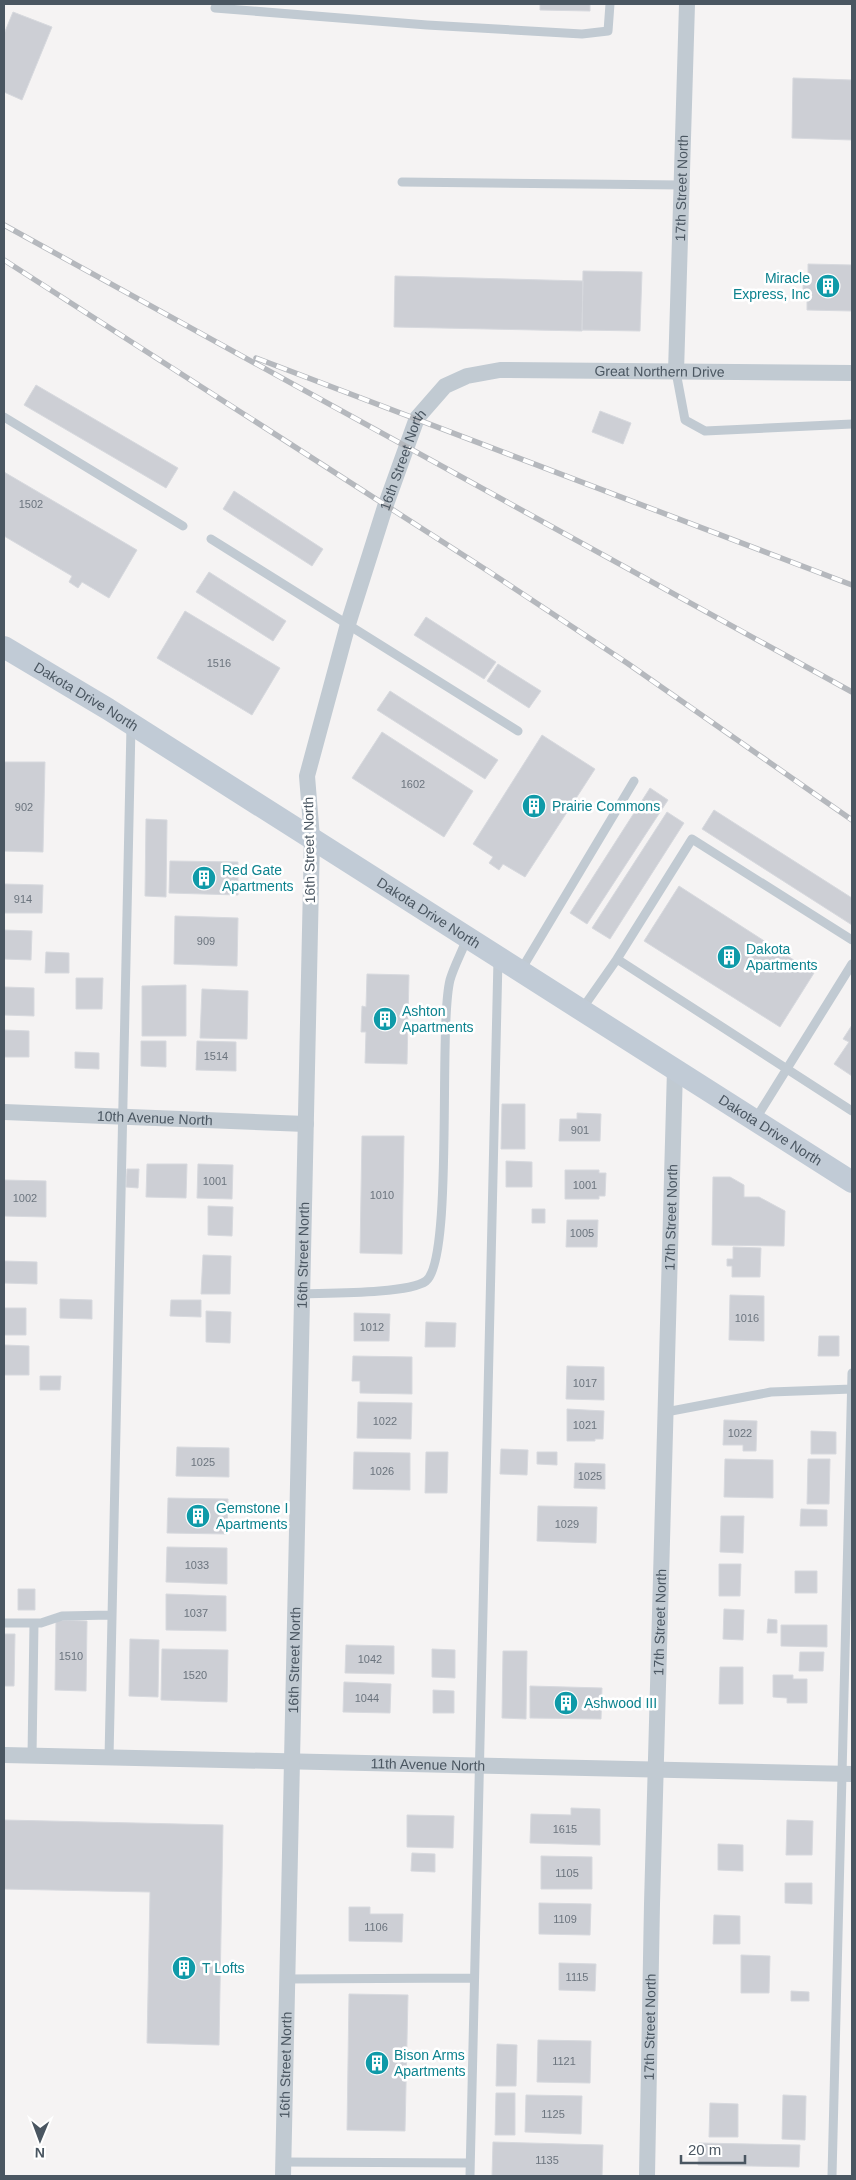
<svg xmlns="http://www.w3.org/2000/svg" width="856" height="2180" viewBox="0 0 856 2180" font-family="Helvetica,sans-serif">
<style>
.building{fill:#cdcfd5;stroke:#d7d9de}
.lines{fill:none;stroke-linecap:round;stroke-linejoin:round}
.lane{stroke:#c1cad2;stroke-width:9}
.street{stroke:#c1cad2;stroke-width:16}
.secondary{stroke:#c1cbd6;stroke-width:22}
.rail-casing{stroke:#b5b8bd;stroke-width:5.5}
.rail{stroke:#fff;stroke-width:4;stroke-dasharray:11;stroke-linecap:butt}
.labels{text-anchor:middle;stroke-width:5;stroke-linejoin:round;paint-order:stroke}
.number-label{font-size:11px;fill:#6b747e}
.street-label{font-size:14px;fill:#4a5661;stroke:#fff}
.culture-label{font-size:14px;fill:#0d838f;stroke:#fff;text-anchor:start}
</style>
<rect width="100%" height="100%" fill="#f5f3f3"/>
<path class="building" d="M540,4H590V11L540,10Z
M13,12L52,27L22,100L4,92V34Z
M793,78L852,80V140L792,138Z
M808,264L852,265V311L807,310V299H803V273L808,274Z
M583,271L642,272L640,331L582,330Z
M395,276L583,281L582,331L394,327Z
M36,385L178,468L166,488L24,405Z
M600,411L631,423L623,444L592,432Z
M4,472L137,550L109,598L82,582L78,588L69,582L72,576L4,536Z
M234,491L323,549L312,566L223,509Z
M209,572L286,621L273,641L196,592Z
M185,611L280,668L252,715L157,658Z
M426,617L496,662L484,679L414,635Z
M498,664L541,691L529,708L487,681Z
M390,691L498,760L485,779L377,710Z
M382,732L473,791L444,837L352,778Z
M542,735L595,769L525,877L503,864L499,870L489,863L493,857L473,844Z
M4,762H45L43,852L4,851Z
M650,788L668,800L587,924L570,913Z
M714,810L852,898V925L702,829Z
M667,812L684,823L610,939L592,928Z
M146,819L167,820L166,897L145,896Z
M170,861L238,862V895L169,893Z
M4,884L43,885L42,913H4Z
M679,886L814,973L780,1027L644,941Z
M175,916L238,918L237,966L174,964Z
M4,930L32,931L31,960L4,959Z
M46,952L69,953V973H45Z
M367,974L409,975L407,1064L365,1063L366,1032H361L362,1006L366,1007Z
M76,978H103L102,1009H76Z
M186,985V1036H142V986Z
M4,987L34,988V1016L4,1015Z
M202,989L248,991L247,1039L200,1038Z
M852,1025V1076L834,1064L849,1042L843,1039Z
M4,1030L29,1031V1057H4Z
M141,1041H166V1067L141,1066Z
M197,1041L236,1042V1071L196,1070Z
M75,1052L99,1053V1069L75,1068Z
M502,1104H525V1149H501Z
M577,1113L601,1114L600,1141H559L560,1119H577Z
M362,1136H404L402,1254L360,1253Z
M506,1161L532,1162V1187H506Z
M147,1164H187L186,1198L146,1197Z
M198,1164L233,1165L232,1199L197,1198Z
M127,1169H139L138,1188L126,1187Z
M565,1170H599V1173H606L605,1196H599V1199H565Z
M713,1177H730L744,1185V1197H759L785,1211L784,1246L712,1245Z
M4,1180L46,1181V1217L4,1216Z
M208,1206L233,1207L232,1236L208,1235Z
M532,1209H545V1223H532Z
M567,1220H598L597,1247H566Z
M733,1247L761,1248L760,1277H732V1266H727V1259H733Z
M203,1255L231,1256L230,1294H201Z
M4,1261L37,1262V1284L4,1283Z
M730,1295L764,1296V1341L729,1340Z
M60,1299L92,1300V1319L60,1318Z
M171,1300H201V1317L170,1316Z
M4,1308H26V1335H4Z
M206,1311L231,1312L230,1343L206,1342Z
M354,1313L390,1314L389,1341H354Z
M426,1322L456,1323L455,1347H425Z
M819,1336H839V1356H818Z
M4,1345L29,1346V1375H4Z
M353,1356L412,1357V1394L360,1393V1381H352Z
M567,1366L604,1367V1400L566,1399Z
M40,1376H61L60,1390H40Z
M358,1402L412,1403L411,1439L357,1438Z
M567,1409L604,1411L603,1439H595V1441H567Z
M724,1420L757,1421L756,1451H743V1445H723Z
M811,1431L836,1432V1454H811Z
M177,1447L229,1448V1477L176,1476Z
M501,1449L528,1450L527,1475L500,1474Z
M354,1452L410,1453V1490L353,1489Z
M426,1452H448L447,1493H425Z
M537,1452H557V1465L537,1464Z
M725,1459L773,1460V1498L724,1497Z
M808,1459H830L829,1504H807Z
M575,1463L605,1464V1489L574,1488Z
M168,1498L228,1499L227,1534L167,1533Z
M538,1506L597,1507L596,1543L537,1541Z
M801,1509L827,1510V1526H800Z
M721,1516H744L743,1553L720,1552Z
M167,1547L227,1548V1584L166,1582Z
M719,1564H741L740,1596H719Z
M795,1571H817V1593H795Z
M18,1589H35V1610H18Z
M166,1594L226,1596V1631L166,1630Z
M724,1609L744,1610L743,1640L723,1639Z
M768,1619L777,1620V1633H767Z
M56,1620L87,1621L86,1691L55,1690Z
M781,1625H827V1647L781,1646Z
M4,1634H15L14,1686H4Z
M130,1639L159,1640L158,1697L129,1696Z
M346,1645L394,1646V1674L345,1673Z
M162,1649L228,1650L227,1702L161,1700Z
M432,1649L455,1650V1678L432,1677Z
M503,1651H527L526,1719L502,1718Z
M800,1652H824L823,1671H799Z
M720,1667H743V1704H719Z
M773,1675H793V1679H807V1703H787V1698L773,1697Z
M344,1682L391,1684L390,1713L343,1712Z
M530,1686L602,1688L601,1719L530,1718Z
M433,1690L454,1691V1713H433Z
M571,1808L600,1809V1845L530,1843L531,1814L571,1815Z
M407,1815L454,1816L453,1848L407,1847Z
M4,1820L223,1825L219,2045L147,2043L150,1892L4,1889Z
M787,1820L813,1821L812,1855H786Z
M718,1844L743,1845V1871L718,1870Z
M412,1853L435,1854V1872L411,1871Z
M541,1856L592,1857V1889H541Z
M785,1883H812V1904L785,1903Z
M539,1903L591,1904L590,1935L539,1934Z
M349,1907H370V1914H403L402,1942L349,1941Z
M714,1915L740,1916V1944H713Z
M741,1955L770,1956L769,1993H741Z
M559,1963L596,1964L595,1991L559,1990Z
M791,1991L809,1992V2001H791Z
M349,1994L408,1995L405,2131L347,2130Z
M538,2040L591,2041L590,2083L537,2082Z
M497,2044L517,2045L516,2086H496Z
M496,2093H515V2135H495Z
M526,2095L582,2096L581,2134L525,2132Z
M783,2095L806,2096L805,2140L782,2139Z
M710,2103L738,2104V2137H709Z
M493,2142L603,2145L602,2176H492Z
M699,2143L800,2145L799,2167L698,2165Z"/>
<g class="lines">
<path class="lane" d="M215,8L427,25L582,34L608,31L610,4
M402,182L682,185
M676,372L685,420L705,431L852,424
M4,417L183,526
M211,539L518,731
M617,959L692,839L852,940
M521,970L634,781
M582,1009L617,959L852,1111
M755,1120L852,964
M302,1294C327,1293 408,1294 426,1281C454,1259 438,1029 450,980C454,966 462,952 467,938
M666,1412L771,1392L852,1389
M4,1623H41L62,1616L111,1615
M32,1756L34,1623
M109,1758L131,726
M287,1979L474,1978
M283,2162L470,2163
M470,2176L498,959
M832,2176L852,1373"/>
<g class="street">
<path id="s1" d="M676,372L687,4"/>
<path id="s2" d="M4,1112L306,1124"/>
<path id="s3" d="M4,1755L852,1774"/>
<path id="s4" d="M283,2176L312,838L307,776L348,624L385,507L417,418L445,386L467,376L500,370L852,373"/>
<path id="s5" d="M647,2176L652,1904L675,1069"/>
</g>
<path class="secondary" id="s6" d="M4,647L108,709L852,1182"/>
<g class="rail-casing">
<path id="rail" d="M4,225L852,692
M4,260L488,571L627,663L852,820
M256,358L852,585"/>
</g>
<use href="#rail" class="rail"/>
</g>
<defs>
<g id="building-disc" transform="scale(1.25)"><circle r="9.5" fill="#0f9aa8" stroke="#fff"/><path d="M-4-6H4V6H1V3H-1V6H-4ZM-2.5-4.3h1.7v1.8h-1.7ZM.8-4.3h1.7v1.8H.8ZM-2.5-1h1.7V.8h-1.7ZM.8-1h1.7V.8H.8Z" fill="#fff"/></g>
</defs>
<g fill-rule="evenodd">
<use href="#building-disc" x="828" y="286"/>
<use href="#building-disc" x="534" y="806"/>
<use href="#building-disc" x="204" y="878"/>
<use href="#building-disc" x="729" y="957"/>
<use href="#building-disc" x="385" y="1019"/>
<use href="#building-disc" x="198" y="1516"/>
<use href="#building-disc" x="566" y="1703"/>
<use href="#building-disc" x="184" y="1968"/>
<use href="#building-disc" x="377" y="2063"/>
</g>
<g class="labels">
<g class="number-label">
<text x="31" y="508">1502</text>
<text x="219" y="667">1516</text>
<text x="413" y="788">1602</text>
<text x="24" y="811">902</text>
<text x="23" y="903">914</text>
<text x="206" y="945">909</text>
<text x="216" y="1060">1514</text>
<text x="580" y="1134">901</text>
<text x="215" y="1185">1001</text>
<text x="585" y="1189">1001</text>
<text x="382" y="1199">1010</text>
<text x="25" y="1202">1002</text>
<text x="582" y="1237">1005</text>
<text x="747" y="1322">1016</text>
<text x="372" y="1331">1012</text>
<text x="585" y="1387">1017</text>
<text x="385" y="1425">1022</text>
<text x="585" y="1429">1021</text>
<text x="740" y="1437">1022</text>
<text x="203" y="1466">1025</text>
<text x="382" y="1475">1026</text>
<text x="590" y="1480">1025</text>
<text x="567" y="1528">1029</text>
<text x="197" y="1569">1033</text>
<text x="196" y="1617">1037</text>
<text x="71" y="1660">1510</text>
<text x="370" y="1663">1042</text>
<text x="195" y="1679">1520</text>
<text x="367" y="1702">1044</text>
<text x="565" y="1833">1615</text>
<text x="567" y="1877">1105</text>
<text x="565" y="1923">1109</text>
<text x="376" y="1931">1106</text>
<text x="577" y="1981">1115</text>
<text x="564" y="2065">1121</text>
<text x="553" y="2118">1125</text>
<text x="547" y="2164">1135</text>
</g>
<g class="street-label">
<text dy="5" stroke="none"><textPath href="#s1" startOffset="184">17th Street North</textPath></text>
<text dy="5" stroke="none"><textPath href="#s4" startOffset="2035">Great Northern Drive</textPath></text>
<text dy="5" stroke="none"><textPath href="#s4" startOffset="1731">16th Street North</textPath></text>
<text dy="5" stroke="none"><textPath href="#s6" startOffset="96">Dakota Drive North</textPath></text>
<text transform="translate(309 850) rotate(-91)" y="5">16th Street North</text>
<text dy="5" stroke="none"><textPath href="#s6" startOffset="501">Dakota Drive North</textPath></text>
<text dy="5" stroke="none"><textPath href="#s2" startOffset="151">10th Avenue North</textPath></text>
<text dy="5" stroke="none"><textPath href="#s6" startOffset="906">Dakota Drive North</textPath></text>
<text dy="5" stroke="none"><textPath href="#s5" startOffset="959">17th Street North</textPath></text>
<text dy="5" stroke="none"><textPath href="#s4" startOffset="921">16th Street North</textPath></text>
<text dy="5" stroke="none"><textPath href="#s5" startOffset="554">17th Street North</textPath></text>
<text dy="5" stroke="none"><textPath href="#s4" startOffset="516">16th Street North</textPath></text>
<text dy="5" stroke="none"><textPath href="#s3" startOffset="424">11th Avenue North</textPath></text>
<text dy="5" stroke="none"><textPath href="#s5" startOffset="149">17th Street North</textPath></text>
<text dy="5" stroke="none"><textPath href="#s4" startOffset="111">16th Street North</textPath></text>
</g>
<g class="culture-label">
<text x="810" y="283" text-anchor="end">Miracle<tspan x="810" dy="16">Express, Inc</tspan></text>
<text x="552" y="811">Prairie Commons</text>
<text x="222" y="875">Red Gate<tspan x="222" dy="16">Apartments</tspan></text>
<text x="746" y="954">Dakota<tspan x="746" dy="16">Apartments</tspan></text>
<text x="402" y="1016">Ashton<tspan x="402" dy="16">Apartments</tspan></text>
<text x="216" y="1513">Gemstone I<tspan x="216" dy="16">Apartments</tspan></text>
<text x="584" y="1708">Ashwood III</text>
<text x="202" y="1973">T Lofts</text>
<text x="394" y="2060">Bison Arms<tspan x="394" dy="16">Apartments</tspan></text>
</g>
</g>
<rect width="856" height="2180" fill="none" stroke="#4a5661" stroke-width="10"/>
<g transform="translate(40 2140) rotate(181)" stroke="#ffffff" stroke-width="4" paint-order="stroke">
<path d="M0-4L9 19L0 12L-9 19Z" fill="#4a5661"/>
<text y="-8" font-size="14" font-weight="bold" text-anchor="middle" fill="#4a5661">N</text>
</g>
<path d="M681 2155v8h64v-8" fill="none" stroke="#4a5661" stroke-width="2.5"/>
<text x="688" y="2155" font-size="15" fill="#4a5661" stroke="#ffffff" stroke-width="4" paint-order="stroke">20 m</text>
</svg>
